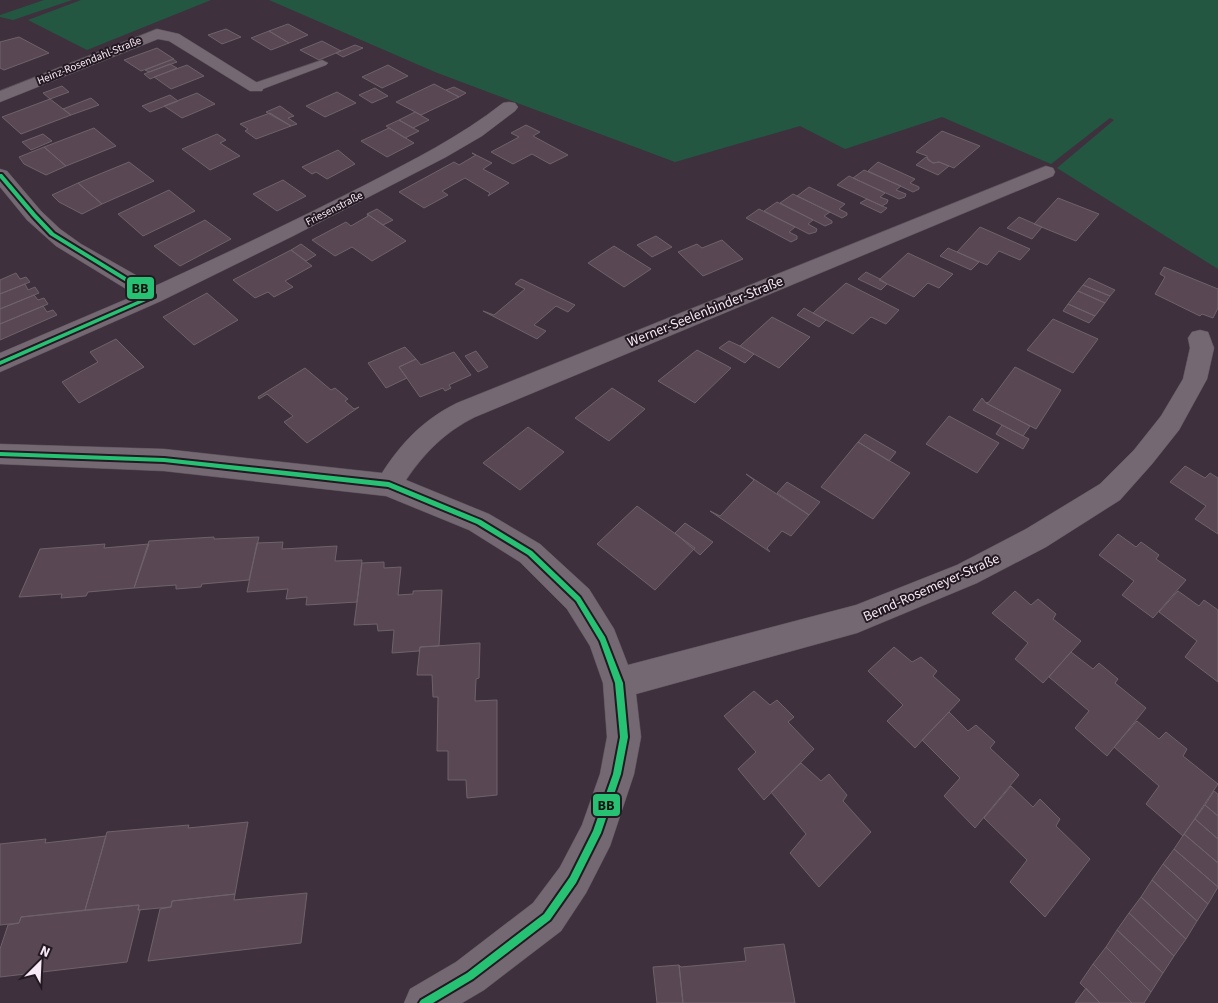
<svg xmlns="http://www.w3.org/2000/svg" width="1218" height="1003" viewBox="0 0 1218 1003" font-family="'Source Sans 3',sans-serif">
<style>
.green{fill:#235742}
.building{fill:#594854;stroke:#6e626a}
.lines{fill:none;stroke-linecap:round;stroke-linejoin:round}
.lane-casing{stroke:#5b505a;stroke-width:1}
.street-casing{stroke:#5b505a;stroke-width:1}
.lane{fill:#746973;fill-rule:evenodd}
.street{fill:#746973;fill-rule:evenodd}
.bus-1-casing{stroke:#231922;stroke-width:4}
.bus-1{fill:#26c172;fill-rule:evenodd}
.labels{text-anchor:middle;stroke-width:4;stroke-linejoin:round;paint-order:stroke}
.far-street-label{font-size:11px;fill:#f9eaf7;stroke:#231922}
.street-label{font-size:14px;fill:#f9eaf7;stroke:#231922}
.line-badge{stroke:#231922;stroke-width:2}
.pale-badge-label{font-size:14px;text-anchor:middle;font-weight:bold;fill:#111}
</style>
<rect width="100%" height="100%" fill="#3e313d"/>
<path class="green" d="M44,0H72L13,20L0,17V15Z
M81,0H211L87,50L28,20Z
M269,0H1218V269L1057,168L1114,120L1110,118L1051,164L942,117L845,149L800,126L675,162L435,72Z"/>
<path class="building" d="M288,24L308,35L289,43L269,31Z
M226,29L241,37L222,44L208,35Z
M269,31L289,43L271,50L251,38Z
M19,37L49,53L4,70L0,68V42Z
M322,41L341,51L319,60L300,50Z
M355,45L363,48L343,57L336,53Z
M157,48L174,59L141,71L124,60Z
M173,59L177,62L149,72L145,70Z
M170,64L177,68L150,79L144,74Z
M187,65L204,76L171,89L154,77Z
M388,65L408,76L382,88L362,77Z
M434,84L459,97L421,115L396,102Z
M62,86L69,92L50,99L43,93Z
M454,87L466,93L459,97L446,90Z
M375,88L388,96L372,103L359,95Z
M337,92L356,103L325,117L306,106Z
M197,93L215,104L182,118L164,106Z
M170,95L178,101L150,112L142,106Z
M91,98L99,105L71,115L63,109Z
M50,99L71,115L21,134L2,117Z
M280,106L294,116L288,118L297,124L291,126L266,112Z
M415,112L429,120L413,128L399,120Z
M270,113L291,126L256,139L245,131L248,129L240,124Z
M399,120L413,128L419,131L405,138L386,126Z
M526,125L540,132L533,136L568,155L550,164L532,154L513,164L491,152L519,137L511,133Z
M94,128L116,146L66,166L44,147Z
M389,128L414,143L387,157L361,141Z
M942,131L980,146L954,168L939,162L933,163L928,160L927,156L916,152Z
M43,134L52,141L31,150L22,142Z
M217,134L226,140L220,143L240,156L210,170L182,149Z
M44,147L66,166L46,175L24,164L19,157Z
M338,150L355,164L327,179L316,172L312,174L302,167Z
M472,153L492,163L483,169L509,183L488,196L490,193L465,178L442,191L448,195L424,208L399,192L454,162L459,165L476,155Z
M926,157L933,163L939,162L949,166L938,175L916,165Z
M129,162L154,181L102,204L78,183Z
M878,162L915,179L910,183L919,187V189L913,192L868,171Z
M864,170L901,186L896,190L906,194L905,197L899,199L853,178Z
M849,176L885,193L880,197L888,200L887,203L882,206L837,185Z
M283,180L306,196L277,211L253,194Z
M78,183L102,204L82,214L59,202L52,195Z
M809,187L845,204L839,209L847,213V215L842,218L797,196Z
M169,190L195,211L143,236L118,214Z
M793,194L830,212L824,216L832,221V223L825,226L780,203Z
M1058,198L1099,214L1076,241L1034,224Z
M867,199L882,206L887,208L881,213L860,203Z
M777,202L813,220L808,224L817,229L816,232L809,234L764,211Z
M377,209L393,220L383,225L367,214Z
M759,209L795,227L789,232L797,236V239L791,242L746,218Z
M367,214L406,241L372,261L352,247L335,256L312,240L346,222L351,226L368,216Z
M1019,217L1042,227L1032,239L1007,228Z
M205,220L231,239L180,266L154,246Z
M980,227L1030,249L1020,260L999,251L987,265L957,252Z
M656,236L672,247L652,257L637,245Z
M722,240L743,259L703,276L678,252L697,244L702,248Z
M301,244L316,255L306,261L291,250Z
M614,246L651,269L624,287L588,263Z
M948,248L957,252L979,262L971,270L940,256Z
M291,250L312,266L285,281L293,287L274,297L268,292L255,298L233,280Z
M908,253L953,274L939,288L928,283L914,297L879,280Z
M1164,267L1218,289V308L1213,318L1202,314L1200,316L1155,294L1165,277L1160,274Z
M866,272L880,279L887,284L881,290L858,279Z
M16,273L20,279L26,277L30,282L0,294V280Z
M1089,278L1115,290L1110,296L1083,285Z
M521,279L575,305L568,312L556,306L534,325L546,331L537,339L483,311L494,315L525,289L515,284Z
M846,283L899,310L886,324L871,317L853,334L813,313Z
M25,284L28,290L35,287L39,293L0,309V294Z
M1083,285L1110,296L1105,303L1078,291Z
M1078,291L1105,303L1095,316L1068,304Z
M207,293L238,320L194,345L163,317Z
M34,295L38,300L44,298L48,304L0,324V309Z
M1068,304L1095,316L1089,323L1063,311Z
M43,306L47,312L53,310L57,315L0,340V324Z
M804,308L813,313L826,320L819,327L797,315Z
M772,317L810,337L779,368L740,346Z
M1053,319L1098,339L1073,373L1027,350Z
M116,339L144,367L79,403L62,382L98,362L90,352Z
M729,341L740,346L754,354L745,363L719,348Z
M405,347L416,359L399,367L407,378L386,388L368,363Z
M697,350L731,368L695,403L658,381Z
M476,351L488,367L478,372L465,356Z
M454,352L471,375L449,385L451,388L445,391L443,388L420,397L399,367L416,359L421,365Z
M1015,367L1061,390L1036,429L986,403L989,402Z
M305,368L331,390L335,388L348,399L345,401L354,409L359,407L307,443L284,422L293,416L267,394L259,399L258,397Z
M612,388L645,409L609,441L575,418Z
M982,398L986,403L1030,426L1023,436L973,410Z
M949,416L999,443L977,473L926,444Z
M1002,425L1029,439L1023,449L996,434Z
M528,427L564,452L520,490L483,463Z
M865,434L896,452L889,461L858,442Z
M858,442L910,473L873,519L821,487Z
M1185,466L1205,478L1210,473L1218,478V534L1195,519L1206,506L1170,482Z
M746,474L809,515L791,536L782,531L767,548L770,552L710,511L720,516L754,480Z
M787,482L820,502L809,515L777,493Z
M637,506L695,548L655,590L597,544Z
M685,523L713,542L700,555L675,533Z
M1118,534L1136,547L1141,542L1159,555L1156,559L1186,580L1153,618L1122,595L1134,581L1099,555Z
M214,537V539L259,537L249,580L202,584L201,587L176,589V585L134,588L149,541Z
M283,542L282,549L337,546L335,561L362,560L357,602L306,605L307,597L286,599L288,589L247,592L257,543Z
M105,544L104,548L149,544L134,588L88,592L86,596L61,598L62,594L19,597L40,549Z
M384,562V568L401,567L398,595L413,594V591L442,590L439,646L420,647L419,651L392,653L394,630L378,631L377,624L354,625L362,563Z
M1015,591L1031,605L1038,599L1056,614L1053,619L1081,641L1043,683L1015,659L1028,643L992,613Z
M1178,591L1199,606L1204,600L1218,610V682L1185,657L1197,641L1159,612Z
M480,643L479,678L476,679L475,701L497,700V795L467,798L466,780H448V751H437L438,697H433L432,675H417L420,647Z
M894,647L912,662L921,657L937,671L933,676L960,700L915,748L887,721L903,705L868,671Z
M1071,652L1093,669L1099,663L1118,679L1115,683L1146,708L1107,756L1075,728L1089,711L1049,677Z
M754,691L770,705L777,700L794,717L788,722L814,749L764,800L738,769L756,752L724,716Z
M949,712L968,731L976,725L995,742L990,748L1019,775L975,828L944,796L960,778L922,740Z
M1137,721L1159,739L1166,732L1187,749L1183,756L1218,784L1183,836L1146,804L1159,786L1114,747Z
M801,763L821,781L829,774L847,795L843,801L871,832L819,887L790,853L806,834L771,792Z
M1011,786L1033,807L1040,799L1060,819L1056,826L1090,859L1045,917L1010,882L1027,860L984,818Z
M1214,791L1218,794V816L1205,805Z
M1205,805L1218,816V839L1195,819Z
M1195,819L1218,839V863L1184,834Z
M248,822L235,894L172,901L171,907L138,910L139,905L85,910L107,832L189,825L188,828Z
M1184,834L1218,863V887L1174,849Z
M106,836L85,910L21,917L19,923L0,925V844L46,839L45,843Z
M1174,849L1218,887L1208,904L1163,864Z
M1163,864L1208,904L1197,921L1152,880Z
M1152,880L1197,921L1186,939L1141,897Z
M307,893L301,943L148,961L160,909L171,907L172,901L235,894L234,900Z
M1141,897L1186,939L1174,956L1129,913Z
M139,905L138,910H140L127,962L0,977V949L8,925L19,923L21,917Z
M1129,913L1174,956L1163,973L1117,930Z
M1117,930L1163,973L1151,992L1106,947Z
M784,944L795,1003H683L679,965L681,967L746,961L744,948Z
M1106,947L1151,992L1144,1003H1132L1093,964Z
M1093,964L1132,1003H1100L1080,983Z
M679,965L683,1003H657L653,967Z
M1086,988L1100,1003H1075Z"/>
<g class="lines">
<g class="lane-casing">
<path id="lane" d="M322,60L328,63L326,65L260,90H252L250,87L252,84Z"/>
</g>
<g class="street-casing">
<path id="street" d="M157,29L179,34L264,87L262,91H250L169,41L158,39L0,102V91Z
M509,102L515,103L518,107L515,111L482,136L446,157L293,236L161,301L0,372V353L136,295L56,246L27,220L0,187V169L7,171L41,211L60,229L81,244L155,286C225,254 294,221 363,186C411,161 460,137 503,103Z
M1046,166L1053,168L1055,172L1053,176L475,417C445,432 425,452 406,480L489,514L540,544L589,589L614,629L628,665L856,605L957,565L1026,529L1100,484L1134,450L1161,416L1183,379L1190,348L1188,338L1192,332L1200,330L1208,332L1214,348L1207,379L1179,430L1152,464L1120,500L1046,547L977,583L857,633L636,694L641,737L634,774L610,846L586,893L561,931L484,990L462,1003H404L410,989L456,962L533,903L560,867L582,825L600,774L607,737L603,683L590,646L567,609L520,562L469,530L386,496L164,471L0,464V444L164,449L382,473C402,442 423,420 457,403Z"/>
</g>
<use href="#lane" class="lane"/>
<use href="#street" class="street"/>
<g class="bus-1-casing">
<path id="bus-1" d="M0,174H2L36,214L54,233L155,295V297L0,365V361L149,296L50,235L32,216L0,178Z
M0,452L164,458L389,482L481,520L532,551L580,597L605,637L623,683L628,737L621,774L601,833L576,883L550,920L473,979L433,1003H419L421,1000L467,973L544,914L570,877L593,831L613,774L620,737L615,683L600,641L576,601L528,555L477,524L388,487L164,462L0,456Z"/>
</g>
<use href="#bus-1" class="bus-1"/>
</g>
<g class="labels">
<g class="far-street-label">
<text transform="translate(89 60) rotate(-22)" y="4">Heinz-Rosendahl-Straße</text>
<text transform="translate(334 208) rotate(-27)" y="4">Friesenstraße</text>
</g>
<g class="street-label">
<text transform="translate(705 311) rotate(-22)" y="5">Werner-Seelenbinder-Straße</text>
<text transform="translate(931 587) rotate(-24)" y="5">Bernd-Rosemeyer-Straße</text>
</g>
</g>
<g class="line-badge">
<rect x="126" y="276" width="29" height="24" rx="5" fill="#26c172"/>
<rect x="592" y="793" width="29" height="24" rx="5" fill="#26c172"/>
</g>
<g class="pale-badge-label">
<text x="140" y="293">BB</text>
<text x="606" y="810">BB</text>
</g>
<g transform="translate(40 963) rotate(24)" stroke="#231922" stroke-width="4" paint-order="stroke">
<path d="M0-4L9 19L0 12L-9 19Z" fill="#f9eaf7"/>
<text y="-8" font-size="14" font-weight="bold" text-anchor="middle" fill="#f9eaf7">N</text>
</g>
</svg>
